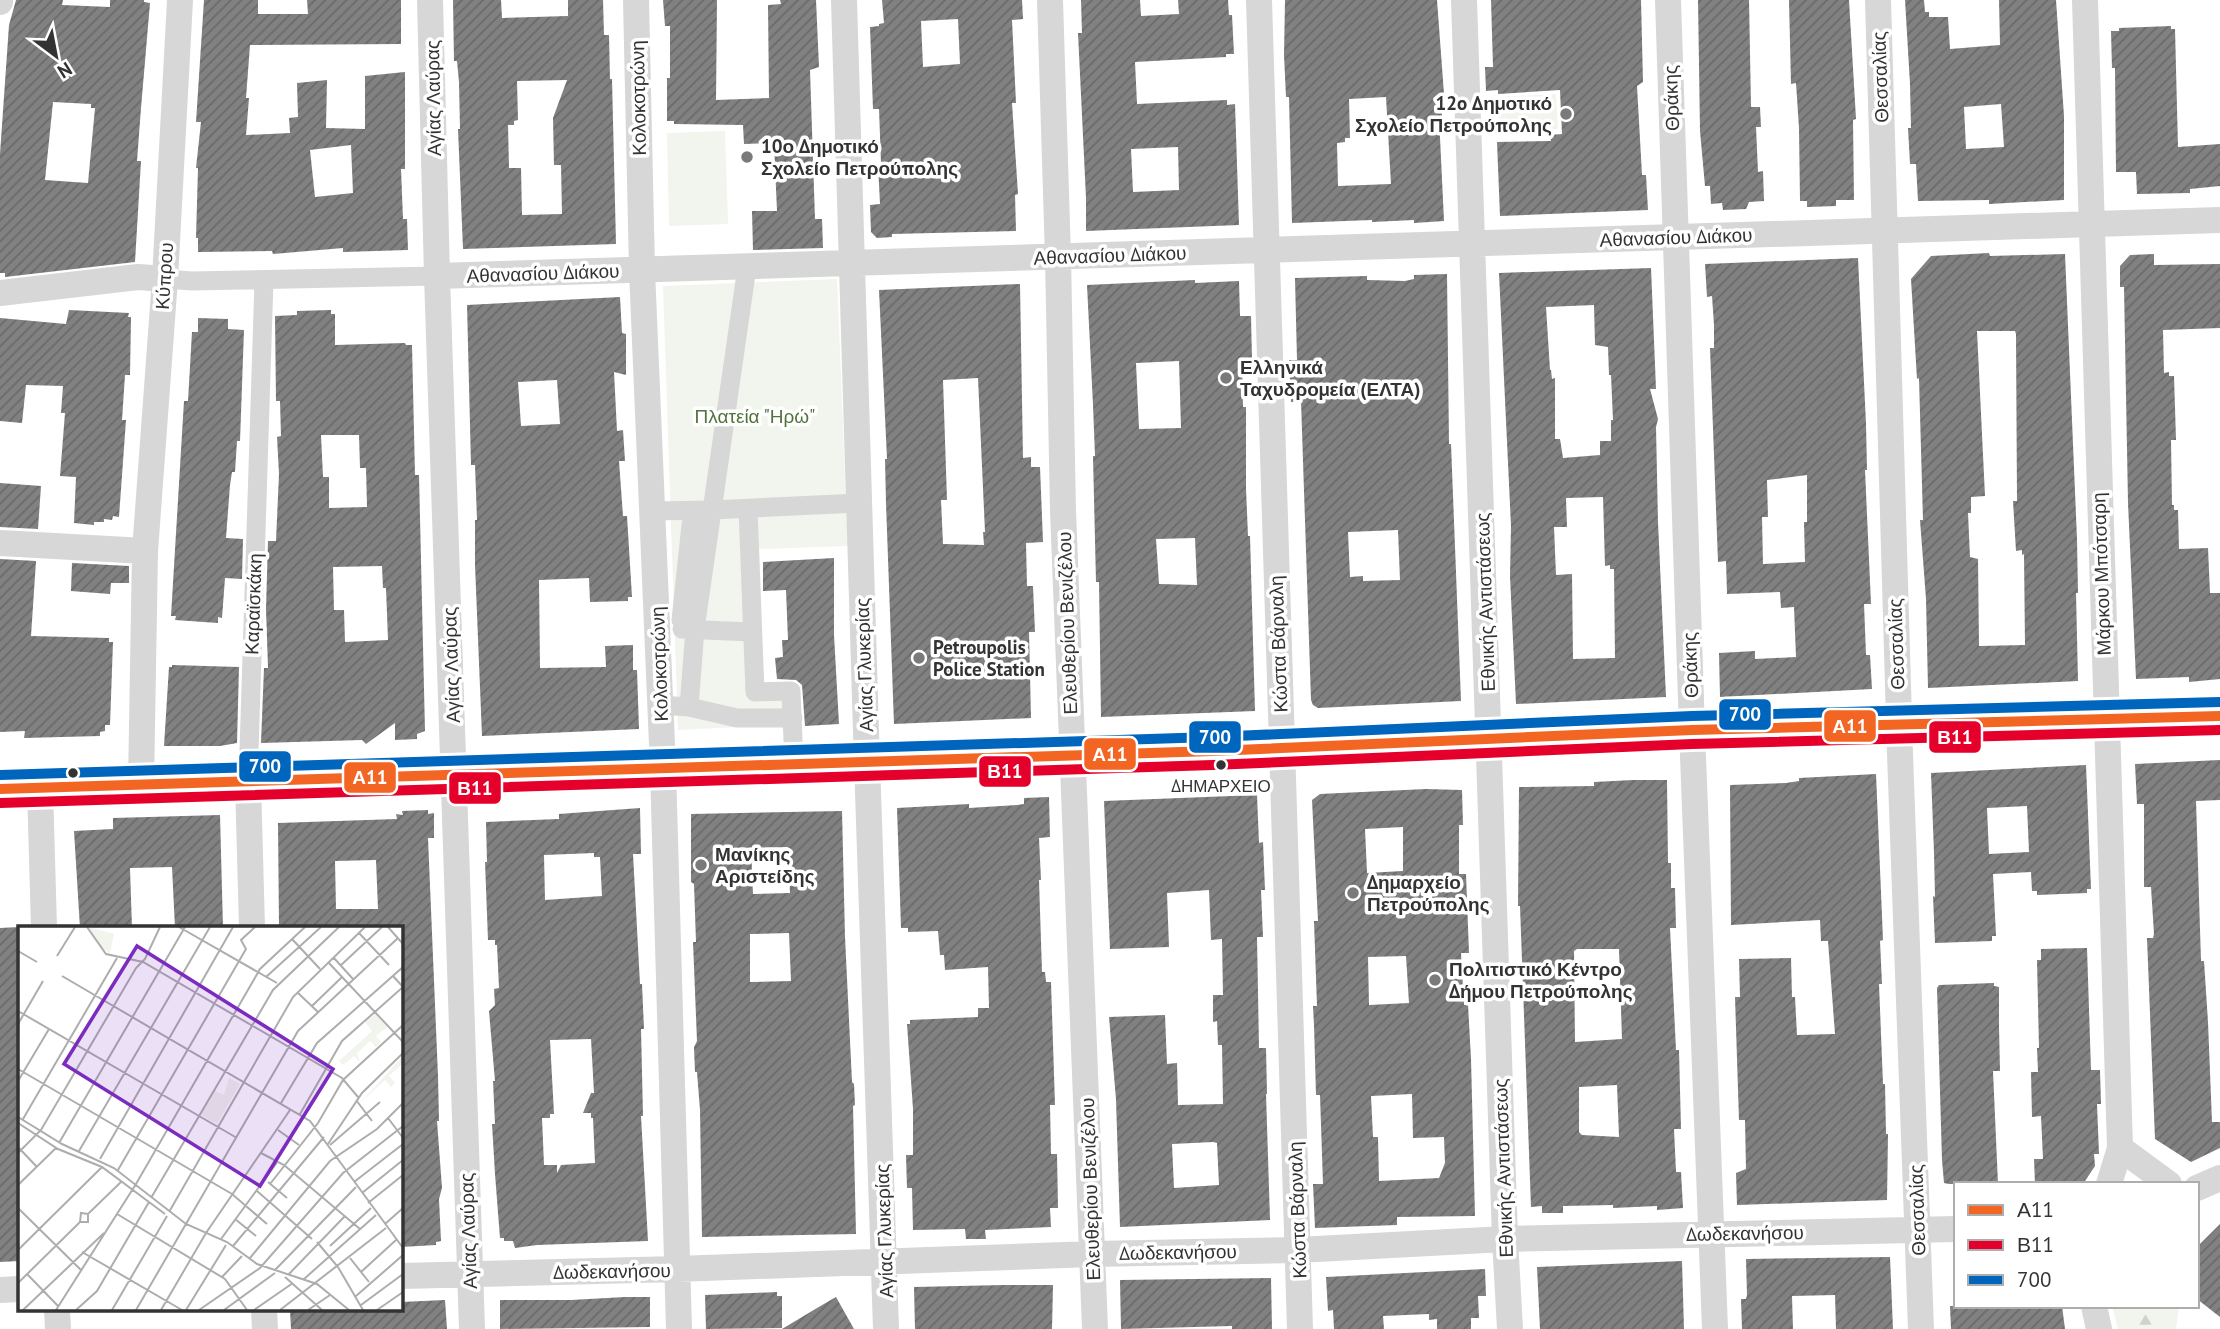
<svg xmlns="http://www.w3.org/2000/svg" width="2220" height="1329" viewBox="0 0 2220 1329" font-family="'PT Sans',sans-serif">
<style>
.green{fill:#f1f5ed}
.forest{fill:url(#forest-firs)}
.building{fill:url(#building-hatch);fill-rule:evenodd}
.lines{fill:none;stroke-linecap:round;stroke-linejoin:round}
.pedestrian{stroke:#d7d7d7;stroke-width:19}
.minor{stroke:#d7d7d7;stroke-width:26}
.secondary{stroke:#d0d0d0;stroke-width:37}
.bus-1-casing{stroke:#fff;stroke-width:16}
.bus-2-casing{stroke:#fff;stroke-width:16}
.bus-3-casing{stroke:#fff;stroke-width:16}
.bus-1{stroke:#f26522;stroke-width:10}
.bus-2{stroke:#e4002b;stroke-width:10}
.bus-3{stroke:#0065bd;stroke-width:10}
.poi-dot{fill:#7a7a7a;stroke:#fff;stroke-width:2.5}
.bus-dot{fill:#333;stroke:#fff;stroke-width:2.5}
.labels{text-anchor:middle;stroke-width:7;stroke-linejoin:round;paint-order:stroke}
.bus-label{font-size:17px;fill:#333;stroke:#fff}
.street-label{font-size:19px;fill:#333;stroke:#fff}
.poi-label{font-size:19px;font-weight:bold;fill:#333;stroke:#fff;text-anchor:start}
.park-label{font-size:19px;fill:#52723c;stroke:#fff}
.inset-road{fill:none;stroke:#adadad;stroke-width:2}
.view{fill:#7b2cbf;fill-opacity:0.15;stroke:#7b2cbf;stroke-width:3.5}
.inset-edge{fill:none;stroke:#333;stroke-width:3.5}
.line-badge{stroke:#fff;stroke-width:2.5}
.badge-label{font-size:19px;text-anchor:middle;font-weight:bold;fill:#fff}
</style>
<defs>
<pattern id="forest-firs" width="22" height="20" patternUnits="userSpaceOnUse" patternTransform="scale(1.75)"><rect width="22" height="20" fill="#f1f5ed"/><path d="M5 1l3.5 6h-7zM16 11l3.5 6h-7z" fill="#cfd2cc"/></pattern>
<pattern id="building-hatch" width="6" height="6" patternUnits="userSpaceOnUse" patternTransform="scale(1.75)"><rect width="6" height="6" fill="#818181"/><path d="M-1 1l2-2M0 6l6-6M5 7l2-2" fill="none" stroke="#6a6a6a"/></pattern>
</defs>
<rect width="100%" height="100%" fill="#fff"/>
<path class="green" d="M1556,94L1558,129L1499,132L1497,97Z
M725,131L728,224L669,226L667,133Z
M837,279L848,546L759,549L763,686L799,685L801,724L678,730L663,286Z"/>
<path class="forest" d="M2112,1306H2179L2176,1329H2118Z"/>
<path class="building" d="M16,0H63L62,5L110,7V0H144V2L150,3L141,108L137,161H141L135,262L5,277V273H0V154L9,25ZM53,102L91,104V108H95L88,183L45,180Z
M204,0H258V14H308L307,0H401V44L250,45L246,98H249L246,135L290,133L289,118L298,117L297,83L327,80L326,128L365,129V76L405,72V169H401L403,219H407L408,250L343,252V248L273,254L272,251L198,252V238H196L198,168H196L201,122H196ZM351,145L353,193L315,197L310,150Z
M453,0H501L502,18L568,16V0H603L604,35H609L610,79H612L616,244L463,249L458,129H460L459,82L457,61H454ZM567,80L553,118L554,165H561L562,214L522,215L521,168H509L508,125H514V121L518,120L517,81Z
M663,0H717L716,100L769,98L768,5L781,4L780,0H816L819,67L810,70L814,190L815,219H822L823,248L753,250L752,211H777L774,143L744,144L743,125L674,124V121H667V78H670V26H665Z
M882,0H1022L1023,19L1012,20L1016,103H1012L1018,194L1015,195L1016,231L892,234V237L877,238L871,232L870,205L880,204L878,164L881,163L879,109H873L870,27L879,26V24L884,23ZM958,19L960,64L923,67L921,21Z
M1081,0H1140L1141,16L1179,14L1178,0H1228L1229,15H1232L1234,54H1226V57L1135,62L1137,104L1227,100V105L1235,104L1239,225L1086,231V198L1078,33H1082ZM1178,147L1179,190L1133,192L1131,149Z
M1285,0H1437L1444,94H1441L1442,117H1439L1444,221L1414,223V220L1372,222V220L1292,223L1289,97H1286L1284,55ZM1386,97L1391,184L1338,186L1337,143L1345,142V138H1350L1349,99Z
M1491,0H1641L1643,82L1637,86L1642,175H1646L1648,210L1500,216L1497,142L1551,141L1550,135L1562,134L1560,90L1498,94V90L1486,91L1485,67H1493Z
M1698,0H1749L1751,107H1760L1761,127H1756L1758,172L1763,171L1764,201L1749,202L1746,209L1723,210L1722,203L1711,204L1710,186H1705L1700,131Z
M1789,0H1849L1856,119L1853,120L1854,200H1836V206L1807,207V201H1800L1799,128L1796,83L1791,84Z
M1905,0H1924L1925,12H1929V17H1948L1950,49L2000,45L1999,0H2056L2064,116V200L1989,204V200L1918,201L1916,164H1910L1908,128H1911L1910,84ZM2001,104L2004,147L1966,149L1964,107Z
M2171,26V29H2175L2178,147L2220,144V186L2190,189V193L2137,194L2136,172H2116L2115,68H2112L2111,31H2119V28Z
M1989,253L1990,256L2065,254L2077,539L2078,593H2076L2078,681L1928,688L1926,599L1920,520H1923L1919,378L1917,379L1911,279L1931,256ZM1977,331H2015L2016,334L2017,501H2013L2016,551L2022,550V555L2024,554L2025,645L1979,646L1978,559L1970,557L1968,513H1971V497L1985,496Z
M2154,254V265L2220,264V328L2163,330L2164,373L2169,372V376H2174L2176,440H2171L2172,505H2174V510H2178L2179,549L2208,548L2210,593H2220V679L2189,682V677L2136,679L2128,503L2124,287H2120V266L2130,255Z
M1858,258L1866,424L1867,470H1865L1871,604H1864L1866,655H1870L1872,689L1720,697L1719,653L1755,651V659L1796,657L1794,607L1781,608L1780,592L1727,594L1726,561L1718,562L1710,348H1714V325L1712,296L1707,297L1705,264ZM1807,475V522H1804L1805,562L1763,564L1762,517H1768L1767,480Z
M1651,268L1656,389H1650L1658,419L1656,427L1658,522L1666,697L1516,704L1510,576L1511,526L1499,273ZM1594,305L1595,345L1608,347L1609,375H1611L1613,420H1611V441H1600V455L1563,458L1560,439H1555V378L1552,379L1551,370H1550L1546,307ZM1603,497L1605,566L1610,565V569H1614L1615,658L1573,659L1572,574L1556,575L1554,527H1567L1566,498Z
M1447,274L1449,444H1451L1461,701L1318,708L1313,705L1311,700L1301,401L1291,402L1289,360H1297L1295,278L1367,276V280L1405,281L1414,279V275ZM1398,530L1400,580L1363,581V576L1350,577L1348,532Z
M1195,280V283L1239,281L1240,316H1251L1252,360L1242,361L1243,407H1246V488L1248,536H1250L1255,711L1101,717L1099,582H1096L1093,456H1095L1093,405L1087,285ZM1179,361L1181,428L1139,429L1136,363ZM1195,538L1197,585L1159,584L1156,539Z
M1020,284L1023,458L1031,457V467H1040L1043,542L1026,543L1027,586H1033L1035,632H1029L1031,718L894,724L886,503L885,459H887L879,290ZM978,378L985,532H983L984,545L943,544L941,500H947L943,380Z
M620,297L622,333L626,334V375L614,372L617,431L623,430L625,461H619L623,516H627L632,597H628V601L590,602L589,578L539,580L540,668L606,667L605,646L633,645V670H637L639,729L482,736L475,565V520H477L475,465H471L467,305ZM557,380L560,424L521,426L518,382Z
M69,310L129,313L128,317H131L130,375H125L122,420H126L119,517L113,516L112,520L104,519V522H94V525L74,523L76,477L60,476L65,413H61L63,386L26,385L22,423L0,421V318L66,324Z
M331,310V314H335V345L405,343L406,345H412L415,475H419L425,731L417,734V739L395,740V723L366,744L362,740L261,743L264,668H268L266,609L268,541H276L279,474L277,437L281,436L280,401H276L275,316L297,315V311ZM321,435H359L360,468H366L367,507L329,508V477H323ZM382,566L383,588H386L388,640L345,642L344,610H334L333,567Z
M198,318L228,319V329L244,330L240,441H237L235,472H232L230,485L226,538L243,539L242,579L225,578L222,618L218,617V623L175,620L176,616H171L184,401H188L192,332H198Z
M0,483L41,486L38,529L0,527Z
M834,558V635L839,724L805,726L802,685L796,680L777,679L775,658L783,657L782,640H788L786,590L763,591V562Z
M0,559L36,561L31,636L109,638V642H113L110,725H105V731L100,732V736L24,738L25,731L0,732Z
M72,563L129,566V583H111L110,594L71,591Z
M172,665L239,667L237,743L220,746H164L169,667H172Z
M2220,760V800L2196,801L2201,961H2204L2208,1022L2212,1122H2220V1148L2191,1162L2155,1139L2147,938H2153L2154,934L2151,887H2144V804H2137L2135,764Z
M2086,765L2091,889H2087V893L2037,895V891H2032L2031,872L1993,874L1996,936H1992V941L1935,943L1933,896L1935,897L1934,853L1931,773ZM2027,806L2029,852L1989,854L1987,808Z
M1876,774L1883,940L1880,941L1882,984H1879L1883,1084H1885L1886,1134H1888L1887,1200L1737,1205L1736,1173L1746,1169L1745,1120H1739L1735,997H1740L1739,959L1791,958L1792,997H1795L1797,1035L1835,1034L1828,941H1821L1820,920L1731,925L1730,785L1786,783L1799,781V778Z
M1633,780H1667L1668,863H1671V888H1675L1676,928H1670L1676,1050H1679L1681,1129H1674L1676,1172H1681L1683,1208L1657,1210V1206L1613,1208V1205L1563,1206V1213H1542V1206L1531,1207L1520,906H1518L1519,787L1594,786V782ZM1577,949H1619L1622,1039L1575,1042L1574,951ZM1617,1085L1619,1137L1582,1135L1579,1132V1087Z
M1426,789L1462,790L1463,825H1459V874H1466L1469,953H1461L1464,1005L1468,1004L1471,1059L1475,1216L1397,1217V1225L1315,1228L1313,1184H1323L1320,1095H1316L1314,1025L1313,1006H1317L1314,921H1318L1312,800L1320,794ZM1403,827V871L1367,873L1365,829ZM1406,956L1409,1003L1369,1005L1368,957ZM1412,1094L1413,1138L1444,1137L1445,1163L1439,1178L1379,1181L1378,1137H1373L1371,1096Z
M1257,795L1259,843L1263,842L1265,890H1261L1263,937H1257L1259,1048H1266L1267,1094H1266L1270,1220L1120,1227L1116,1099L1109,1017L1165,1015L1167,1064L1177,1063L1178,1105L1223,1104L1222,1045H1218L1217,1021L1213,1022V995H1223L1222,939L1211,940L1209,890L1167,893L1169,947L1110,949L1104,801ZM1213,1142L1217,1143L1219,1185L1174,1188L1172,1144Z
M1049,797L1050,837L1039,838L1041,880H1039L1042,972H1045L1046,982H1051L1055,1105H1050L1051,1154H1057L1058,1208H1050L1051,1227L985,1230L986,1239H966L965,1229L913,1230L912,1188H907L906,1155H913V1109L907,1024H910V1020L978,1017V1008H989L988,967L945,970L944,955H940L938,931L908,932V928H901L897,808L969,804V808L1017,805L1024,804V798Z
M640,808L641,854H633L640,984H642L644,1029H641L643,1116H641L648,1241L537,1245L515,1248L513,1241H504V1238H500L495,1174L492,1124H495L493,1081H495L489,1011L495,1005L494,989L499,988L497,945H495V940H488L485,862H487L486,822L559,819V814ZM594,853V857H600L602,896L545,900L544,855ZM591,1039L594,1093H591L583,1113H591V1118H593L595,1163L561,1165L557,1173V1165H544L542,1118H550V1114H554L550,1040Z
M428,810V814L434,813V838H428L438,1076L439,1121H437L442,1188L439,1199L441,1241L436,1242V1245L401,1247V928H279L278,823L397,819L396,814L403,815L402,811ZM376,860L378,909H336L335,861Z
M842,811L845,937L852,1082L854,1084L855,1105L853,1106L856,1234L702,1237L700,1110L697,1072H695L694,1047L697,1041L693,942H696L694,884L691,882V814ZM788,847L790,893L753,894L751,848ZM789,933L791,981L750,982V934Z
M220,815L223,928H175L172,867L130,868L132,928H80L74,831L113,829V818Z
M19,927V1261L0,1262V928Z
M2087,948L2091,1070H2100L2101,1104H2097L2099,1154H2094L2095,1166L2083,1184H2035L2034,1159H2043L2041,1116L2032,1117L2031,1072H2038L2037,1048H2039L2037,960H2041V949Z
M1994,983V986L1999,987V1027L2000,1071H1993L1998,1184H1949L1944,1183L1942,1160L1937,988L1939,985Z
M2220,1224V1317L2197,1299V1247Z
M1890,1257L1893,1329H1836L1835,1295L1792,1296L1793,1329H1742L1741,1299H1746L1747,1295L1746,1259Z
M1682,1261L1684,1329H1540L1537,1267Z
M1485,1269L1486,1296H1478L1479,1318H1471V1329H1437V1319L1429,1320V1314L1383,1316L1384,1329H1334L1333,1310L1328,1311L1326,1277Z
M1271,1278L1272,1329H1232V1326L1121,1329L1120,1280Z
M1004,1285H1053L1052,1329H915L914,1287Z
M777,1292V1296H782V1328L706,1329L705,1295Z
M625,1297H650V1327L500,1329V1300H571Z
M836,1297L854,1329H782L817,1308Z
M445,1300L447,1329H291L290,1310H401V1302Z
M1950,1306H2062L2065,1329H1951Z"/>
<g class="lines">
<path class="pedestrian" d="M165,279L192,281L437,276
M748,509L755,692L791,691L794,764
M653,511L711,510L859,503
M696,622L681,620L691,525L709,526
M682,629L751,632
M660,705L689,707L695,629L747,267
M689,707L737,718H793
M248,782L264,280"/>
<path class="minor" d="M430,0L437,276L472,1329
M636,0L642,270L663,769L679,1329
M844,0L866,732L886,1329
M1050,0L1058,257L1063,511L1095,1329
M1259,0L1300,1329
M1464,0L1505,1239L1510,1329
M1668,0L1692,730L1715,1329
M1878,0L1900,754L1921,1329
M2085,0L2120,1148L2109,1184
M0,2V0
M437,276L2220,220
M0,293L138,277L165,279
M0,543L145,551
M248,782L252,928
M141,785L145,551L165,279L180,0
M40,788L44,928
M2120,1148L2169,1184
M2197,1188L2220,1178
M401,1276L677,1269L1093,1254L1298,1250L1505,1239L1956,1229
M0,1290L19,1289
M2094,1306L2099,1329
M57,1310L58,1329
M264,1310L265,1329"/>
<path class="secondary" d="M0,789L1213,751L1692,730L2220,716"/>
<g class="bus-1-casing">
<path id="bus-1" d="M0,789L1213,751L1692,730L2220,716"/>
</g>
<g class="bus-2-casing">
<path id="bus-2" d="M0,803L1213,765L1692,744L2220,730"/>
</g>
<g class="bus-3-casing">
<path id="bus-3" d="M0,775L1212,737L1692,716L2220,702"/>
</g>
<use href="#bus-1" class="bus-1"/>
<use href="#bus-2" class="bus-2"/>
<use href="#bus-3" class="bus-3"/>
</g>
<g class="poi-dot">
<circle cx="1566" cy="114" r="7"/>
<circle cx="747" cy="157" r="7"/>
<circle cx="1226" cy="378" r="7"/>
<circle cx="919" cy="658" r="7"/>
<circle cx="701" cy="865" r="7"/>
<circle cx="1353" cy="893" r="7"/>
<circle cx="1435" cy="980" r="7"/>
</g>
<g class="bus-dot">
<circle cx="1221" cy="765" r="6"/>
<circle cx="73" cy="773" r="6"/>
</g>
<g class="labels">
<g class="bus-label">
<text x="1221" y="792">ΔΗΜΑΡΧΕΙΟ</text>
</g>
<g class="street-label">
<text transform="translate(1880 77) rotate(-92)" y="7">Θεσσαλίας</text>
<text transform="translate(433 98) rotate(-91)" y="7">Αγίας Λαύρας</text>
<text transform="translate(638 98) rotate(-91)" y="7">Κολοκοτρώνη</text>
<text transform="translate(1671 98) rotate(-92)" y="7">Θράκης</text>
<text transform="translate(1676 237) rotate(-2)" y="7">Αθανασίου Διάκου</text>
<text transform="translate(1110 255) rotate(-2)" y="7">Αθανασίου Διάκου</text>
<text transform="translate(543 273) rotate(-2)" y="7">Αθανασίου Διάκου</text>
<text transform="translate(164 276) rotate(-86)" y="7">Κύπρου</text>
<text transform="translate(2101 574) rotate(-92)" y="7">Μάρκου Μπότσαρη</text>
<text transform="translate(1485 602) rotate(-92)" y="7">Εθνικής Αντιστάσεως</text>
<text transform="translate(253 604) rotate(-88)" y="7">Καραϊσκάκη</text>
<text transform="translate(1067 623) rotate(-92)" y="7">Ελευθερίου Βενιζέλου</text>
<text transform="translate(1278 644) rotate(-92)" y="7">Κώστα Βάρναλη</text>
<text transform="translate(1896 644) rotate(-92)" y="7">Θεσσαλίας</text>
<text transform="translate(659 664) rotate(-92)" y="7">Κολοκοτρώνη</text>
<text transform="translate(451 665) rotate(-92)" y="7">Αγίας Λαύρας</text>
<text transform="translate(864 665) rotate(-92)" y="7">Αγίας Γλυκερίας</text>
<text transform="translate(1690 665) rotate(-92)" y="7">Θράκης</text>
<text transform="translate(1503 1168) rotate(-92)" y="7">Εθνικής Αντιστάσεως</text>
<text transform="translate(1090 1189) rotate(-92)" y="7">Ελευθερίου Βενιζέλου</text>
<text transform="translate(1297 1210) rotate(-92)" y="7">Κώστα Βάρναλη</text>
<text transform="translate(1917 1210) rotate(-92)" y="7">Θεσσαλίας</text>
<text transform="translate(468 1231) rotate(-92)" y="7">Αγίας Λαύρας</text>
<text transform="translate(884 1231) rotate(-92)" y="7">Αγίας Γλυκερίας</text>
<text transform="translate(1745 1233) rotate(-1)" y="7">Δωδεκανήσου</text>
<text transform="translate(1178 1252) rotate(-1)" y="7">Δωδεκανήσου</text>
<text transform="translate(612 1271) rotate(-1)" y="7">Δωδεκανήσου</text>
</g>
<g class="poi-label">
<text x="1552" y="110" text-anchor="end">12o Δημοτικό<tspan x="1552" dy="22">Σχολείο Πετρούπολης</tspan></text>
<text x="761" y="153">10ο Δημοτικό<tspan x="761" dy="22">Σχολείο Πετρούπολης</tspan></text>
<text x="1240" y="374">Ελληνικά<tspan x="1240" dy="22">Ταχυδρομεία (ΕΛΤΑ)</tspan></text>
<text x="933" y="654">Petroupolis<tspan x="933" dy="22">Police Station</tspan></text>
<text x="715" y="861">Μανίκης<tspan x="715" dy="22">Αριστείδης</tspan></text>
<text x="1367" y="889">Δημαρχείο<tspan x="1367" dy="22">Πετρούπολης</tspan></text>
<text x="1449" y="976">Πολιτιστικό Κέντρο<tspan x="1449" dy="22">Δήμου Πετρούπολης</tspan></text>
</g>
<g class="park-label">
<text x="755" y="423">Πλατεία "Ηρώ"</text>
</g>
</g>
<g transform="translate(18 926)">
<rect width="385" height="385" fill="#fff"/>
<path d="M70,1L96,8L92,27L84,22ZM357,88L369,101L358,110L363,116L358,121L352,115L339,127L342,136L336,130L325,139L321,135L354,105L347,96ZM385,130V137L371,150L377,157L373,161L367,154L341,178ZM211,152L222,158L199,198L183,189L197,165L206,169Z" fill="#f1f5ed"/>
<path class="inset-road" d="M69,1L88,28L125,36L324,152L340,171M161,1L259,57M370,1L385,18M341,7L371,39M274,13L302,43M0,25L19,36M39,30L57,1M315,31L335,53M310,36L385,116M322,40L364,1M44,50L292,195L385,322M248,51L303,1M279,66L300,86M294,80L324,51M0,85L219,212M0,98L25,55M0,143L214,268L249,298M0,155L31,103M338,174L354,195M263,177L299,117L385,41M282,188L324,115L385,61L375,50M0,191L44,218L96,242L168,298L209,316L239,338L299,358L331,384M370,192L385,212M5,193L99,32M0,197L40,223L84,241L147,288M260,204L281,219M41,217L167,1M310,218L344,167L385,127M312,219L362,176M0,221L19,241M61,225L192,1M0,227L23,204L118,42L127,33L142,1M243,227L266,239L342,303M82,233L215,1M100,244L228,23L223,14L237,1M250,256L269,272M336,256L385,218M252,258L300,197L325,154L385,99M0,259L38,222M239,265L294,313M344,267L385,234M133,272L255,64L321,1M350,277L385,249M0,282L64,345M151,286L275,71L347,1M99,288L207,353L229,384M217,293L238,310M62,296L63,287L70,288L104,255M367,298L385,282M203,313L260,235M299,316L320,341L345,384M215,320L306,211M312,320L353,282M0,324L84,241M64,326L164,384M232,332L312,235L359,203L385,177M332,332L351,356M257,344L338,261M343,346L378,314M9,348L41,381M271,348L327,290M204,351L224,330M267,351L304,384M286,353L358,289M0,357L62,296H70V288M338,370L385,329M343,379L385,348M5,384L86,307M38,384L118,258L242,43L287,1M58,384L79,365L131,276M94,384L149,290M118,384L280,105L380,12M143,384L188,307L272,184M168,384L208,319M181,384L242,342L325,247L385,200M206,384L257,347M236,384L275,357M262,384L368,302M290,384L312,369M359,384L385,366"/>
<path class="view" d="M119,20L315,143L242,260L46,138Z"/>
<rect width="385" height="385" class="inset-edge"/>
</g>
<g class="line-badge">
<rect x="1718" y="698" width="54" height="33" rx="7" fill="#0065bd"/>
<rect x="1823" y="709" width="54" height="34" rx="7" fill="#f26522"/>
<rect x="1188" y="720" width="54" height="34" rx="7" fill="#0065bd"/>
<rect x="1928" y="720" width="54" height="34" rx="7" fill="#e4002b"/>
<rect x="1083" y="737" width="54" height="34" rx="7" fill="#f26522"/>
<rect x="238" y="750" width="54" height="33" rx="7" fill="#0065bd"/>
<rect x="978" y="755" width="54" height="33" rx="7" fill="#e4002b"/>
<rect x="343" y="761" width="54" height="33" rx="7" fill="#f26522"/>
<rect x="448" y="771" width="54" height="34" rx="7" fill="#e4002b"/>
</g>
<g class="badge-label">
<text x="1745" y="721">700</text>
<text x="1850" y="733">Α11</text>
<text x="1215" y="744">700</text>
<text x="1955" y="744">Β11</text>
<text x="1110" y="761">Α11</text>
<text x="265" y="773">700</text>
<text x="1005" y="778">Β11</text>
<text x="370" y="784">Α11</text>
<text x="475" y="795">Β11</text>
</g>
<rect x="1954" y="1182" width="245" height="126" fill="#ffffff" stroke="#adadad" stroke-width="2"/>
<rect x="1968" y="1205" width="35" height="10" fill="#f26522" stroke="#adadad" stroke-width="2"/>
<text x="2017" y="1217" font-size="21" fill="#333333">Α11</text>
<rect x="1968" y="1240" width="35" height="10" fill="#e4002b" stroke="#adadad" stroke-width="2"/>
<text x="2017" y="1252" font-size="21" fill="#333333">Β11</text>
<rect x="1968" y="1275" width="35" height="10" fill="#0065bd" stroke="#adadad" stroke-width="2"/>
<text x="2017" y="1287" font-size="21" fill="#333333">700</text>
<g transform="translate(56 56) rotate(148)" stroke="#ffffff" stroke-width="5" paint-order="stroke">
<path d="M0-5L12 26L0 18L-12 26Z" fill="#333333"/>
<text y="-10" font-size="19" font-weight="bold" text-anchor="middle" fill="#333333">N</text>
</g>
</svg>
